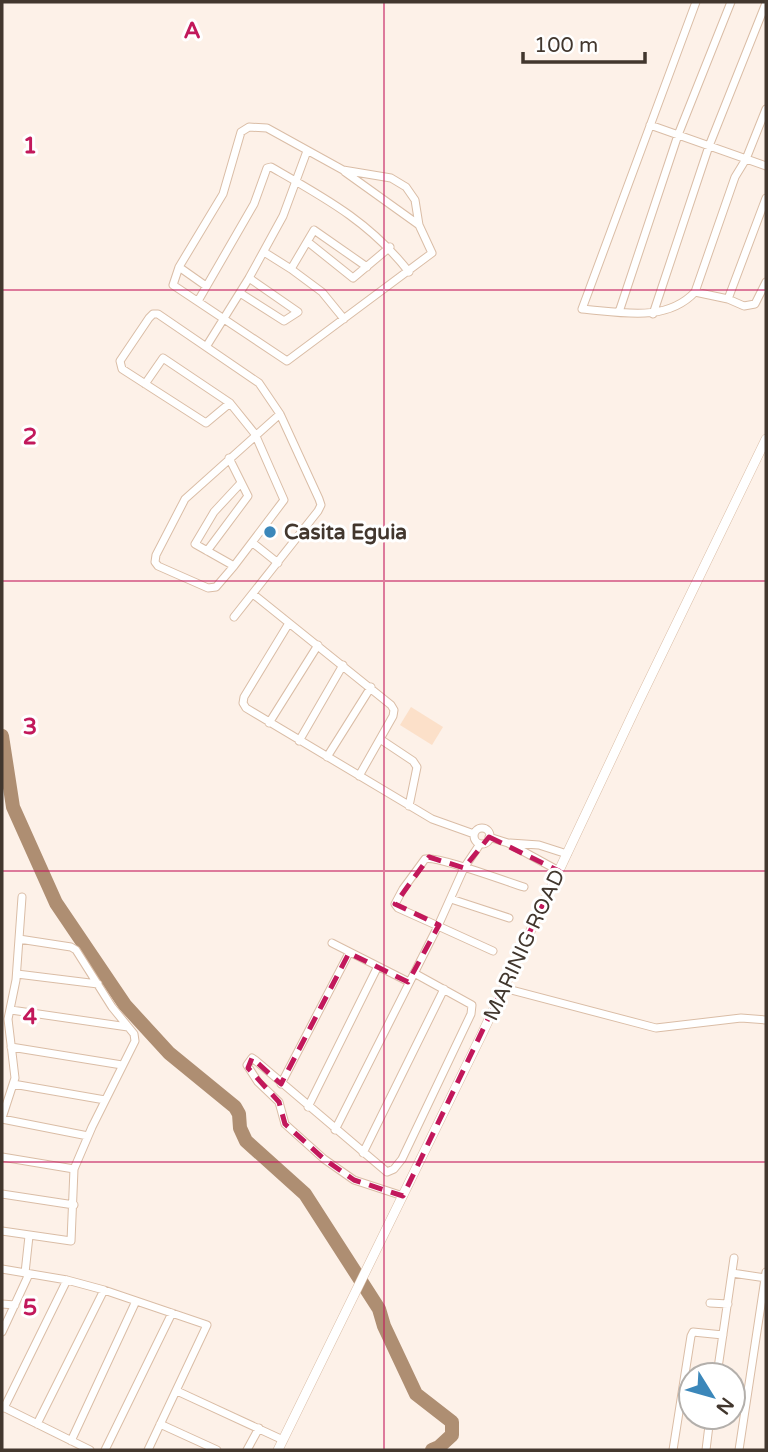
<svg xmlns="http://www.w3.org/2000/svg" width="768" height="1452" viewBox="0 0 768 1452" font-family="'Varela Round',sans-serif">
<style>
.garden{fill:#fce0c9}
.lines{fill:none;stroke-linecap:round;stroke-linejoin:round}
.river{stroke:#ae8e72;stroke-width:14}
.minor-casing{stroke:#dabda6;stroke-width:9}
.tertiary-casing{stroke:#dabda6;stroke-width:10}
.minor{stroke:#fff;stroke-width:7}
.tertiary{stroke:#fff;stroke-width:9}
.marked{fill:none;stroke:#c2185b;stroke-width:5;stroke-dasharray:14 9;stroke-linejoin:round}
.grid{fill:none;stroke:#c2185b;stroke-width:2;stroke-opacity:0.55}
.poi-dot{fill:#3b87ba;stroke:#fff;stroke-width:2.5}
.labels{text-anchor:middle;stroke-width:6;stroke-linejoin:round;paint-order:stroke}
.poi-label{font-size:21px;font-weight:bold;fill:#42372e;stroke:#fff;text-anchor:start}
.street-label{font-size:21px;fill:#42372e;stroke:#fff}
.grid-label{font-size:23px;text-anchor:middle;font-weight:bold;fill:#c2185b;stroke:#fff;stroke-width:6;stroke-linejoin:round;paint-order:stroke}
</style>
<rect width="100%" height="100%" fill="#fdf1e8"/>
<path class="garden" d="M411,707L443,727L432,745L400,725Z"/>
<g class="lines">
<path class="river" d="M2,736L13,807L56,903L125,1005L169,1053L235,1107L239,1114L240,1128L246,1141L305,1194L379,1309L384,1326L416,1394L452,1422V1435L439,1447L432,1450"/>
<g class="minor-casing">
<path id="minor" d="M696,2L582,309C620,312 666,323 695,292L735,177L746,159L766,109
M650,125L766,166
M249,127L267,128L343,170L391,178L406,187L415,200L419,225L432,253L287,361L173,285L179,267L223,194L241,132Z
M345,172L419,225
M308,242L353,278L390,247
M264,252L291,269L314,230L367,267
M179,267L206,286
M291,269L322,292L344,319
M695,292L728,299L766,198
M240,293L284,321L298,312L249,278
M728,299L744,306L755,304L766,282
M198,301L254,204L267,168L271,167C325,198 370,222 409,272
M619,312L678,135L731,2
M653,314L709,146L766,3
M206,347L249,278L283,216L307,151
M145,384L163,358L230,403L255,434L284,500L234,566L216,587L208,588L158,566L155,562L156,555L185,499L280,414
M230,403L206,423L122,369L120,361L149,318L153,314H158L259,383L280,414L319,499L321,505L318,511L234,617
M253,543L278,563
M207,551L248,496L229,458
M234,566L195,544L214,512L240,484
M253,594L391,705L394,710L393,716L359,776
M289,623L244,697L243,703L246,708L432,819L474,834
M269,723L318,645
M380,739L413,761L417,767L409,806
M299,741L343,665
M327,757L371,687
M474 836a8 8 0 1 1 16 0a8 8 0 1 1-16 0Z
M489,837L508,843L559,871
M510,843L539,845L567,854
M480,844L464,868L438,926L398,908L395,904L403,889L425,859C436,855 507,882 524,887
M451,899L509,918
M332,943L409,982
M17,974L98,984
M504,988L656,1028L741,1018L766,1020
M11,1010L128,1027
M11,1047L122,1065
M13,1084L105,1100
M281,1084L349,953
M308,1107L377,968
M2,1118L15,1078L8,1019L16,980L22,897
M2,1119L88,1136
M335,1130L438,926L493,951
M363,1153L444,989
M2,1157L74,1169
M2,1194L74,1205
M403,1196L354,1180L324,1159L285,1124L279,1102L258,1082L247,1065L252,1058L255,1060L387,1172L394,1169L402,1159L471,1014L472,1005L414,973
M2,1231L71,1241L74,1169L92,1127L135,1041L134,1034L112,1007L76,950L71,947L19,939
M2,1269L67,1280L104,1290L207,1325L148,1450
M25,1273L29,1236
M732,1273L766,1278
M710,1303L728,1304
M2,1304L15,1305
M2,1332L29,1274
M717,1375L734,1258
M177,1391L283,1440
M3,1407L90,1450
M4,1408L67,1280
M37,1424L104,1290
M160,1424L217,1450
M71,1441L136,1301
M105,1450L172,1313
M247,1450L259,1428
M673,1450L691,1336L693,1332L723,1335
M706,1450L710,1417
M739,1450L766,1272"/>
</g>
<g class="tertiary-casing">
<path id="tertiary" d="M278,1450L482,1034L637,705L766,439"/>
</g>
<use href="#minor" class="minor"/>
<use href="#tertiary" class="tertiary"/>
</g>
<path class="marked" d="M489,837L559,871L403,1196L354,1180L324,1159L285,1124L279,1102L248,1068L252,1058L281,1084L349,953L408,982L439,925L395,904L429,857L464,868Z"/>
<path class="grid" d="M384,2V1450M2,290H766M2,581H766M2,871H766M2,1162H766"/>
<circle class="poi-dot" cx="270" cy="532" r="7"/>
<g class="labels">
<g class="poi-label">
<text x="284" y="539">Casita Eguia</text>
</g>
<g class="street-label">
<text transform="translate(524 945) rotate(-65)" y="7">MARINIG ROAD</text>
</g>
</g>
<g class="grid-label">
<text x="192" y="38">A</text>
<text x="30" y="153">1</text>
<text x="30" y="444">2</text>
<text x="30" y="734">3</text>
<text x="30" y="1024">4</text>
<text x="30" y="1315">5</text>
</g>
<rect width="768" height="1452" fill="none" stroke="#42372e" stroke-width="7"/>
<g transform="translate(712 1396) rotate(127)"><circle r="33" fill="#ffffff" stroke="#b3afab" stroke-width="2"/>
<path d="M0-5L12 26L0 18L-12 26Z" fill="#3b87ba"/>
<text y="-10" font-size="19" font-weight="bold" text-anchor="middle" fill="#42372e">N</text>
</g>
<path d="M523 52v10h122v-10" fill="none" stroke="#42372e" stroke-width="3.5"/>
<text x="534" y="52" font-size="21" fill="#42372e" stroke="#ffffff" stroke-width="5" paint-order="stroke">100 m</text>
</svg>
